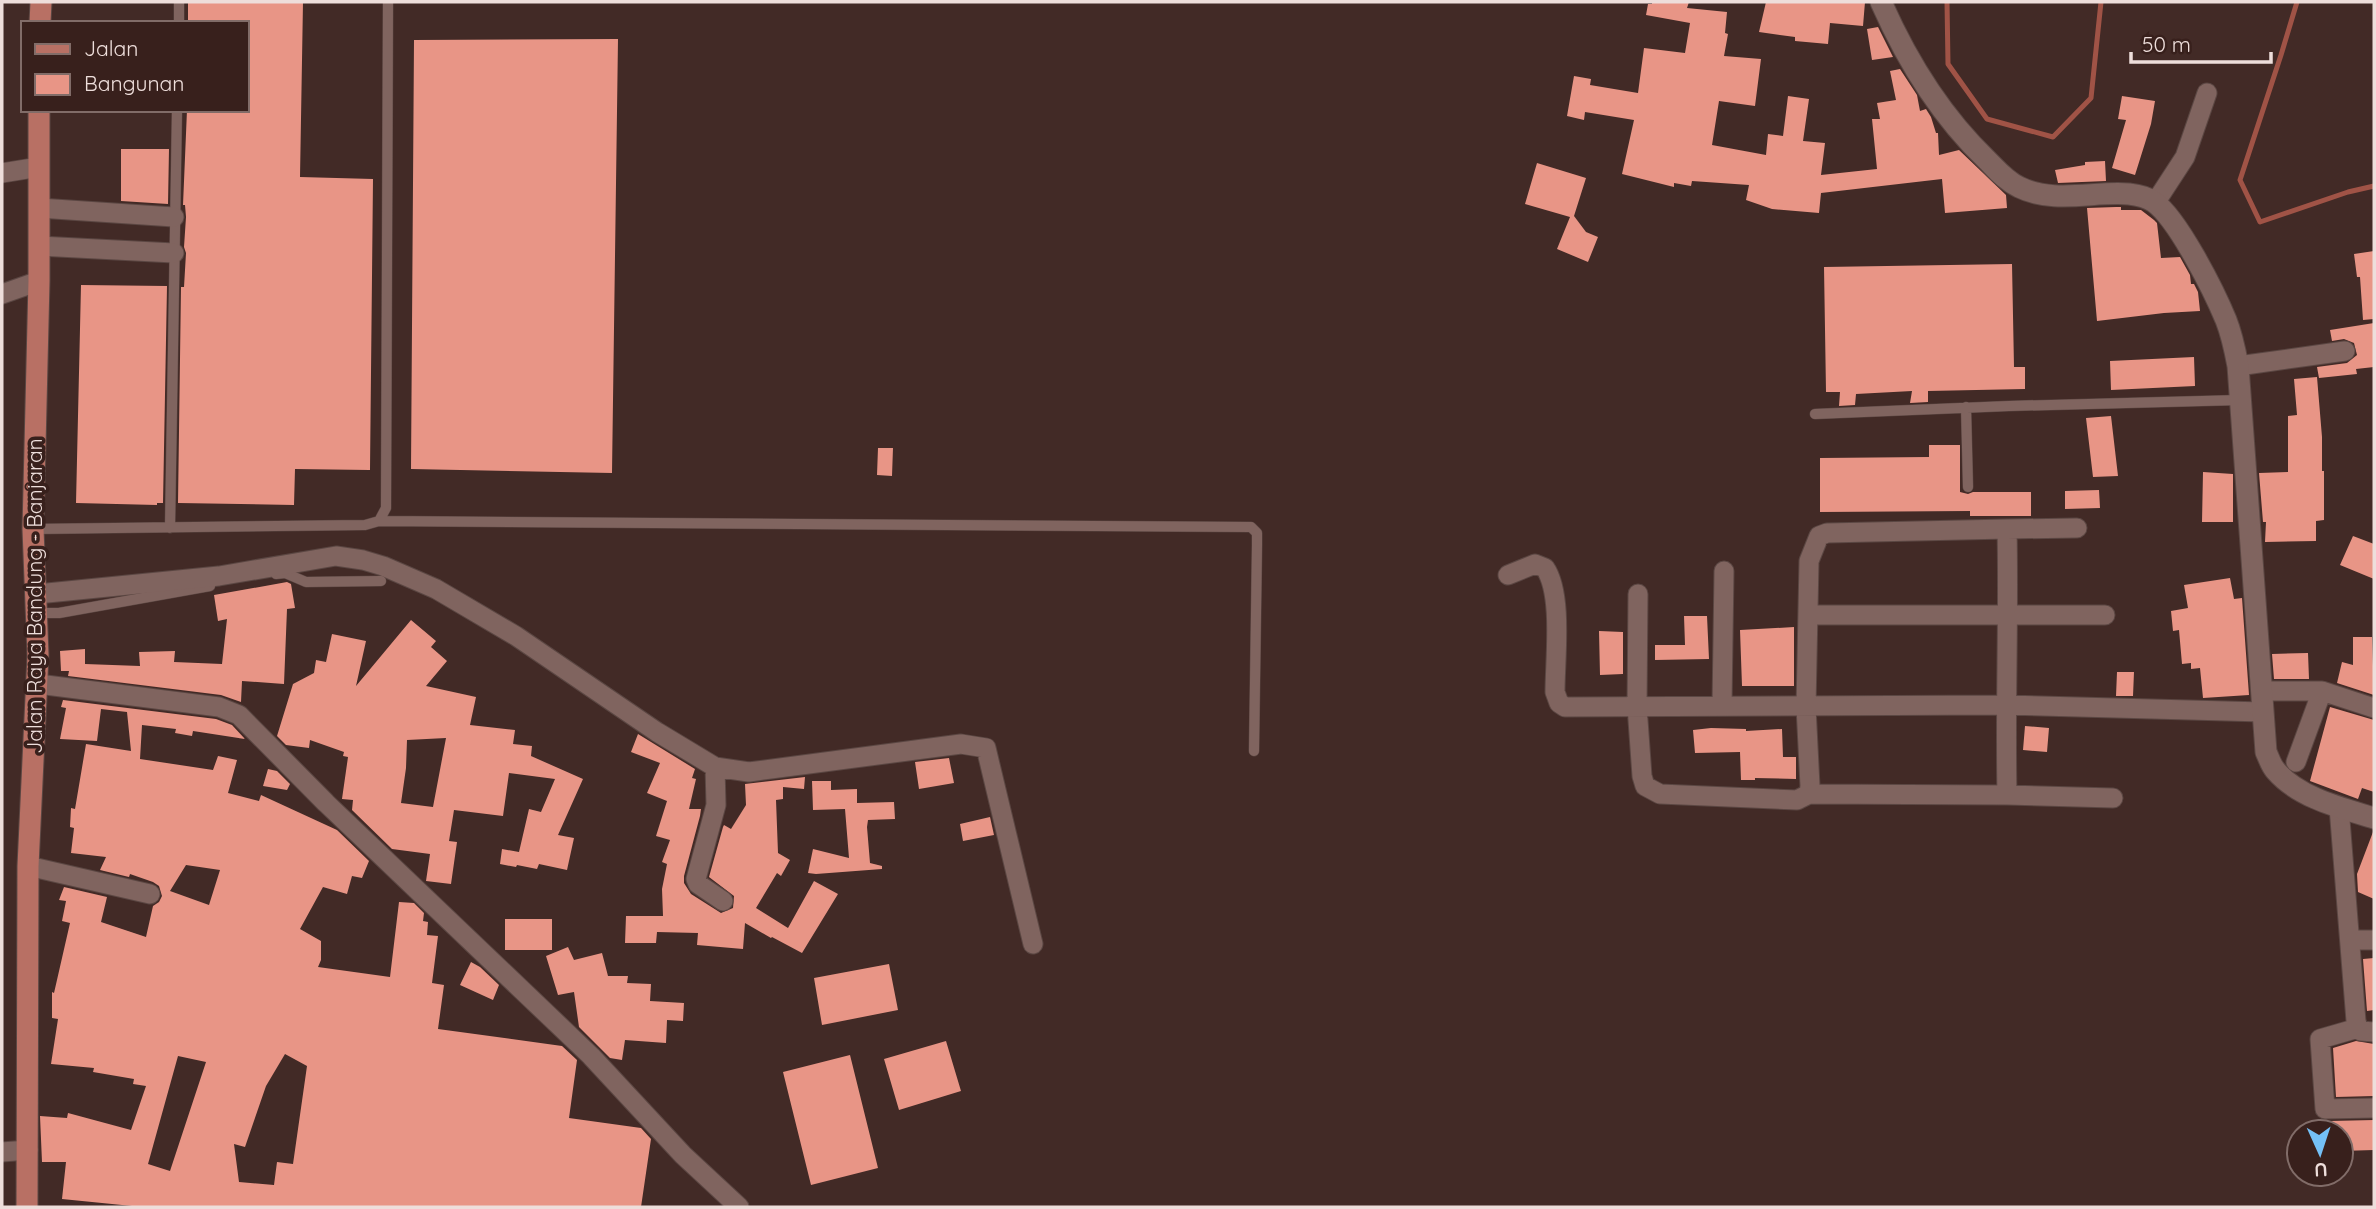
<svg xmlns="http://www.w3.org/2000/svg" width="2376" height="1209" viewBox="0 0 2376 1209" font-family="Quicksand,sans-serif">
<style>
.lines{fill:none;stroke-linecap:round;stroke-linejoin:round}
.stream{stroke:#a05346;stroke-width:5}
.building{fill:#e89586;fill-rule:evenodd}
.lane-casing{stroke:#5b4743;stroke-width:11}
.street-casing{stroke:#5b4743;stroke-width:21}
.secondary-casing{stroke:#5b4743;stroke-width:23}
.primary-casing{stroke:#5b4743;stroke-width:23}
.lane{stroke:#80645f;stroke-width:10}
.street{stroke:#80645f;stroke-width:19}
.secondary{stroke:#80645f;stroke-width:21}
.primary{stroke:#b87064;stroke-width:21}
.labels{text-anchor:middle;stroke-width:7;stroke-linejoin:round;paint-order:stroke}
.street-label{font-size:21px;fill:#eededb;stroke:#38201c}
</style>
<rect width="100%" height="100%" fill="#422a26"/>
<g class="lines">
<path class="stream" d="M1947,2L1948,64L1987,119L2053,137L2091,98L2101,2
M2297,2L2281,55L2240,180L2260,222L2348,192L2374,186"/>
</g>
<path class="building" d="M188,2H303L300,177L373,179L370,470L295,469L294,505L178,503L181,287H184L186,253L184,247L186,217L185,205H183L187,110H247V23H188Z
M1652,2H1689L1687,8L1727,12L1725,33L1728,34L1724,56L1761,59L1755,106L1719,101L1712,145L1766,155L1768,134L1783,136L1788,96L1809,99L1803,141L1825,143L1821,175L1877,169L1872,119H1880L1877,103L1896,100L1890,71L1900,69L1917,95L1920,111L1926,109L1931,117L1936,133H1938L1939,155L1959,150L2006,195L2007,208L1945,213L1942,179L1821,193L1819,213L1772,209L1746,200L1749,185L1692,181L1691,186L1674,183V187L1622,174L1634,120L1585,112L1584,120L1567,116L1574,76L1591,79L1590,85L1638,93L1644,48L1685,53L1690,23L1646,15L1648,4H1652Z
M1766,2H1865L1863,26L1830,23L1828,44L1795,41V37L1759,32Z
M1878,27L1893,57L1872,60L1867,29Z
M618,39L612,473L411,469L414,40Z
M2122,96L2155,101L2151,124L2135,175L2112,168L2126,120L2118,119Z
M121,149H169L168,204L121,201Z
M2105,161L2106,181L2058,183L2055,170L2085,165V162Z
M1537,163L1586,178L1574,216L1586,232L1598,237L1588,262L1557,249L1570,217L1525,204Z
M2116,207H2121V210H2141L2154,220L2157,223L2161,258L2180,257L2190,275L2191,284H2194L2198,292L2200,311L2164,313L2097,321L2087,208Z
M2374,251V319L2363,320L2360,277H2357L2354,254Z
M2012,264L2014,367H2025V389L1928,391V402L1910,403L1912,391L1856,394L1855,405L1839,406L1840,392H1826L1824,267Z
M81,285L167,286L163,503H157V505L76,503Z
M2374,323V367L2356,369L2357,374L2319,378L2317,367L2347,363L2357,355L2354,343L2344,339L2332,341L2330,330Z
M2194,357L2195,386L2111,390L2110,361Z
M2317,377L2322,437V471H2324V520L2316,521V541L2265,542L2266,522H2263L2259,473L2288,472V416L2297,415L2294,379Z
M2111,416L2118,476L2093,477L2086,418Z
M1929,445H1960V492L1968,494L1973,492H2031V516H1970V511L1820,512V458L1929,457Z
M878,448H893L892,476L877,475Z
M2203,472L2233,474V522H2202Z
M2099,490L2100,508L2065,509V491Z
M2353,536L2374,544V579L2340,565Z
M2230,578L2234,599L2242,598L2249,695L2203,698L2200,668L2191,669V663L2182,664L2179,630L2173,631L2171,611L2188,608L2184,585Z
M287,582L291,584L295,608L287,609L284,684L242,681L241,702L221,695L68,676L69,671H61L60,651L85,649V664L140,666L139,652L175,651L174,662L222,664L227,619L218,621L214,595Z
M1684,616H1707L1709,659L1655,660V645H1685Z
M411,620L436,641L431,647L447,661L426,686L476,697L470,725L515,730L513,744L532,746L531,756L583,779L558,835L574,838L567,870L539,864L537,869L517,865L516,867L500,864L502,849L519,852L529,809L541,812L555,779L509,773L503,816L454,810L449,841L457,842L451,884L426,881L430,854L392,849L352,810L353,800L342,799L348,757L343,756L344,752L310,740L309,748L286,745L277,736L293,684L314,673L316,660L326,662L332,634L366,641L356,686ZM446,738L433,807L401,803L406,768L407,740Z
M1794,627V686H1742L1740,630Z
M1599,631L1623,632V674L1600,675Z
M2353,637H2372L2374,695L2337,683L2342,662L2353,665Z
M2308,653L2309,679H2274L2272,654Z
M2117,672H2134L2133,696H2116Z
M63,700L216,719L232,725L245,739L193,731L192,736L175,733L176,729L142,725L140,759L213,770L218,756L237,760L228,793L259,801L261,795L337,830L369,861L362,878L352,876L347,894L323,887L300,929L321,941V960L318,967L390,977L399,902L414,903L424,913L423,921L428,922L427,935L438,936L432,983L444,985L438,1029L562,1046L577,1060L569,1118L641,1128L651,1139L641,1207H142L62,1199L66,1162H42L40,1116L67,1118L68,1113L131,1130L146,1086L133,1084L134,1079L93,1072L94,1068L51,1064L58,1019L52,1018V992L54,993L70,923L62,921L66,901L59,900L64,887L107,897L101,922L146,937L153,906L159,902L162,896L159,886L153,882L130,874L129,877L100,870L106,857L71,853L74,828L70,827L71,808L75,809L86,744L131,751L127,712L101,709L97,741L60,739L66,708L61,707ZM186,865L220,870L209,905L170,891ZM285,1054L307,1066L293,1164L277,1162L274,1185L239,1182L234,1144L245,1147L266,1086ZM178,1056L206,1062L170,1171L148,1164Z
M2330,707L2374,720V792L2362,788L2358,799L2310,781Z
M2025,726L2049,728L2047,752L2023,750Z
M1711,728L1746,729V731L1782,729L1783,757H1796V779L1755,778V780H1741L1740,752L1695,753L1693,730Z
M638,734L695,769L692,778L696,779L689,809H701L700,816L684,876V883L691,894L721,913L733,908L734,896L709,877L723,827L724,825L731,829L746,805L745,784L805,777L804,789L783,787V799L776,800L778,853L790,860L781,876L777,873L756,908L788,928L814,881L838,894L802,953L772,937L771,938L745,923L743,949L697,945L698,933L657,932L656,943H625L626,916H663L662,889L667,864L662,862L670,840L656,836L667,801L647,793L660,763L631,752Z
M949,758L954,783L919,789L915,762Z
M268,769L277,771L290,784L287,790L263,786Z
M812,781H831V790L857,789V803L894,802L895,819L868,820L867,827L870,863L882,866V869L816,874L808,873L813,849L849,858L845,809L813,810Z
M990,817L994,835L963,841L960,824Z
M2373,832H2374V899L2358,892L2357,874Z
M505,919H552V950H505Z
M568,947L574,960L602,953L608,976H628L627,983L651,984L650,1001L684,1003L683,1021L667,1020L666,1043L625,1040L622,1060L610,1058L579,1027L574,992L558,995L546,956Z
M2374,958V1010L2367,1011L2363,959Z
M471,962L480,967L499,985L493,1000L460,985Z
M889,964L898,1010L822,1025L814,978Z
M946,1041L961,1091L899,1110L884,1059Z
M2356,1041L2374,1044V1096L2336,1097L2333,1048Z
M850,1055L878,1168L811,1185L783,1072Z
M2374,1120V1150L2341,1151V1132H2330V1121Z"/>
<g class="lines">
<g class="lane-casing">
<path id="lane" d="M179,23V2
M1966,407L1968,487
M1815,414L2009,406L2240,400
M379,521L1251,527L1257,533V545L1254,751
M170,528L177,110
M33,529L365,525L379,521L386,508L388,2
M276,574L285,573L306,582L381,581
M38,613H59L210,586"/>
</g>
<g class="street-casing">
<path id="street" d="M2,173L39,167
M2155,203L2185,157L2207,93
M39,208L174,217
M39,246L174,253
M2,294L39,281
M2238,366L2345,351
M2007,529L2077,528
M1508,575L1535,564L1545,568C1563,594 1555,659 1555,692L1559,703L1565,707L2005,705L2263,712
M37,594L219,576L336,556L363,560L383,566L436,589L516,636L657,732L715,767L749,772L961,744L986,748L1033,944
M1638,594L1637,706L1642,776L1645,786L1660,794L1797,800L1809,794L1810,786L1806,707L1809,561L1819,536L1827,533L2007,529C2009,618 2005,706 2007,795L1809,794
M1810,615H2105
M38,684L219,707L239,715L326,803L591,1056L683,1155L739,1207
M2262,691H2322L2374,708
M1722,705L1724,571
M2296,762L2322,691
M715,767L716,805L696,879L698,884L723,901
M2007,795L2113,798
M2339,807L2356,1021L2358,1028L2361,1031L2374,1032
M28,866L150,894
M2350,940H2374
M2358,1028L2320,1039L2325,1109L2374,1108
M2,1152L28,1150"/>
</g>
<g class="secondary-casing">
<path id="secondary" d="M1881,2C1907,61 1940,115 1987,160C1996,169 2006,181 2019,187C2053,204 2094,191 2129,194C2138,195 2147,197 2154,202C2178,219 2214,291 2226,320C2232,335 2235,350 2238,366L2266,752C2269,758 2271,766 2276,771C2299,798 2342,808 2374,818"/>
</g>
<g class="primary-casing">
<path id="primary" d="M40,23L41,2
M27,1207L28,866L38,655L33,529L39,281V110"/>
</g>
<use href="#lane" class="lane"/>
<use href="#street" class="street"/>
<use href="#secondary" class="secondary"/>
<use href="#primary" class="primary"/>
</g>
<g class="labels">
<g class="street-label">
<text transform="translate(35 596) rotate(-90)" y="7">Jalan Raya Bandung - Banjaran</text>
</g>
</g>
<rect width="2376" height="1209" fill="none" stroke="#eededb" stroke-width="7"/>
<rect x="21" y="21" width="228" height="91" fill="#38201c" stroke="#816c68" stroke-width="2"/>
<rect x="35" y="44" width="35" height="10" fill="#b87064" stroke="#816c68" stroke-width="2"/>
<text x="84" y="56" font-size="21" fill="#eededb">Jalan</text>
<rect x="35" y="74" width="35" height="21" fill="#e89586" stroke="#816c68" stroke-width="2"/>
<text x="84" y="91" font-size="21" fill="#eededb">Bangunan</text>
<g transform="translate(2320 1153) rotate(177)"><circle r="33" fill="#38201c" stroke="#816c68" stroke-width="2"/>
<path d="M0-5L12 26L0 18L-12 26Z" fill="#74c0f6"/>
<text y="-10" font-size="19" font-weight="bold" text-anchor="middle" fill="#eededb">U</text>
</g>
<path d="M2131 52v10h140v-10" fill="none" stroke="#eededb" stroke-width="3.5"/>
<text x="2142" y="52" font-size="21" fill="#eededb" stroke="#38201c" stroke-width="5" paint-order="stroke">50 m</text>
</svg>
